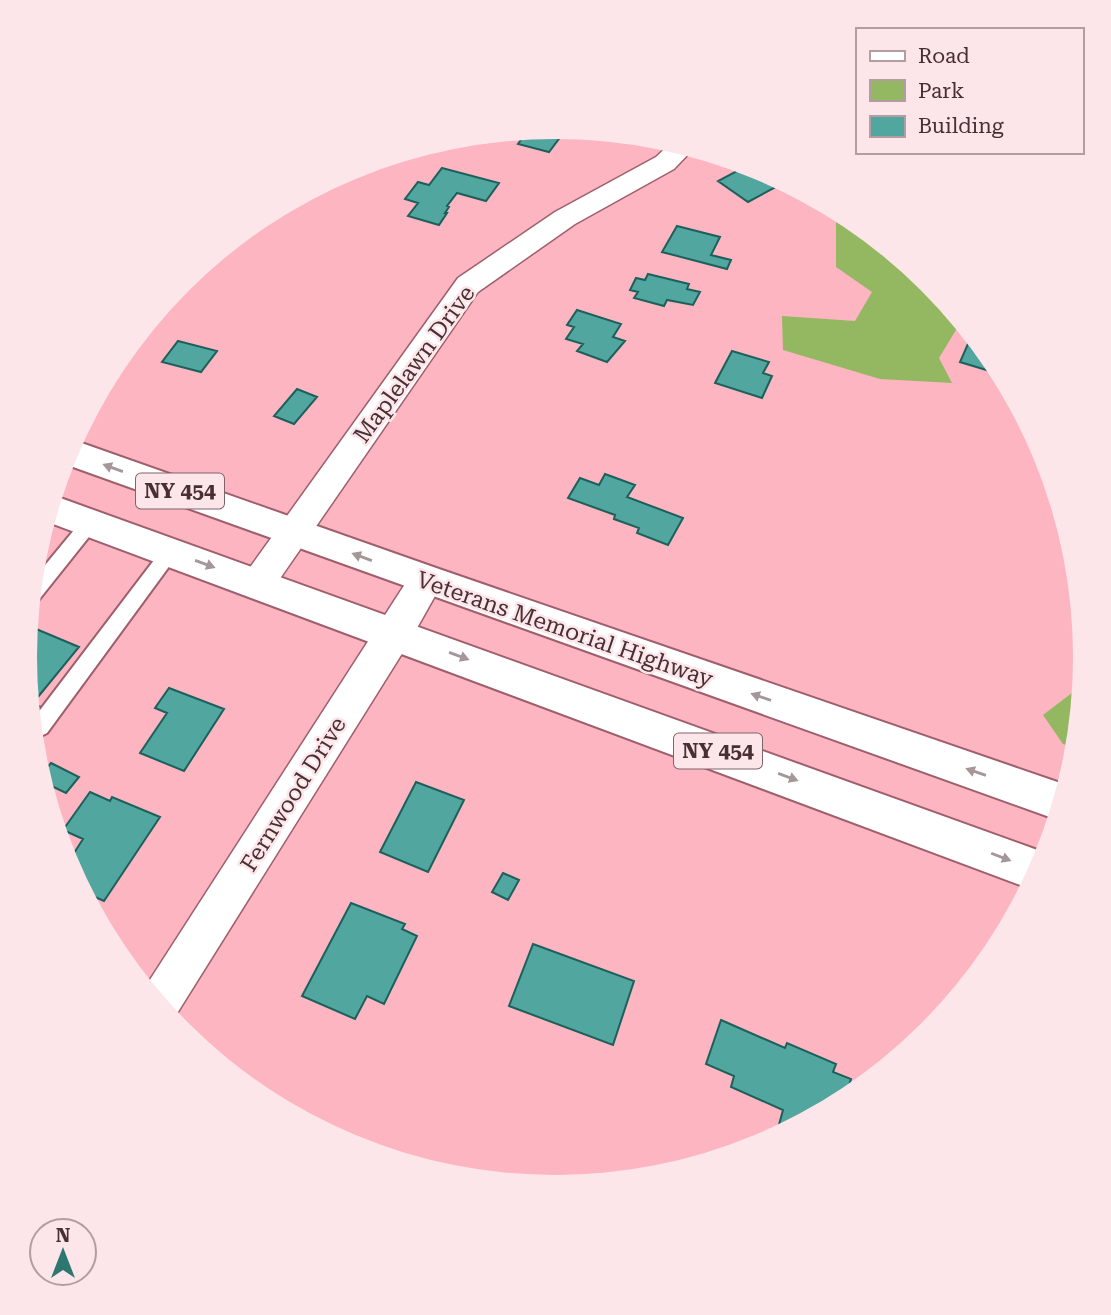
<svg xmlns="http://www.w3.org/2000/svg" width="1111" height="1315" viewBox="0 0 1111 1315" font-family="'Roboto Serif',serif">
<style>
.green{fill:#94b762}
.building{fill:#51a69f;stroke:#1c605b;stroke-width:2}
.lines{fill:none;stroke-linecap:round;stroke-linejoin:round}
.service-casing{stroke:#9e5e6b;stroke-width:4}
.minor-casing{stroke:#9e5e6b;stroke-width:3}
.primary-casing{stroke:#9e5e6b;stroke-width:4}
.service{fill:#fff;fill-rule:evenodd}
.minor{fill:#fff;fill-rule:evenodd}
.primary{fill:#fff;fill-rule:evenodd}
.oneway{fill:#a49699}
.labels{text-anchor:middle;stroke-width:5;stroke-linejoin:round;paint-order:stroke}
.shield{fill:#fce6e9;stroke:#7f656a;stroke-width:2}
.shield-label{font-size:21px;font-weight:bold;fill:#492e33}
.street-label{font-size:23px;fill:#492e33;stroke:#fce6e9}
</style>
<rect width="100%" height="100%" fill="#fcb5c1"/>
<path class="green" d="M845,213L931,282L962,320L939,358L952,383L880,379L783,350L782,316L855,321L872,292L836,267V221Z
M1084,630L1086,658L1077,749L1063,744L1043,715L1081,686Z"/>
<path class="building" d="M556,127L567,128L549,152L518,144L529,129Z
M750,164L759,167L785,182L748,202L718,181Z
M442,168L499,183L486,201L457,193L447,206L449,207L445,213H447L439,225L408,216L418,203L405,199L418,182L429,185Z
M677,226L720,237L711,255L731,260L727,269L662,252Z
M648,274L689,284L687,289L700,292L693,305L667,300L664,306L634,298L638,292L630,290L636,278L645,280Z
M577,310L621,324L613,337L625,341L607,362L577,351L583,344L566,339L574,327L567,325Z
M971,337L978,339L997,363L993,372L960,362Z
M178,341L217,351L201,372L162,362Z
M732,351L769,362L763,373L772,376L762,398L715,383Z
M297,389L317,397L294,424L274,416Z
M605,474L635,485L627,497L683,518L668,545L637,533L639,528L614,519L615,515L568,498L580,478L599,485Z
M29,626L79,647L33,703L41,707L31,720L25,657Z
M169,688L224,709L184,771L140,753L167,713L155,708Z
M51,763L79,777L66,793L41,781L40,777Z
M416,782L464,800L428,872L380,852Z
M90,792L110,801L112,797L160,817L104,901L81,891L67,864L83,839L63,830Z
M503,873L519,880L508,900L492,892Z
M351,903L405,924L402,929L417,936L384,1004L367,996L355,1019L302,996Z
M533,944L634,981L613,1045L509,1006Z
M721,1020L785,1048L787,1043L836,1064L833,1072L851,1079L844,1102L783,1135L777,1132L783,1110L731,1087L734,1076L706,1064Z"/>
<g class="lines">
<g class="service-casing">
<path id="service" d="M90,516L96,518L99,523L96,528L37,602L30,605L32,581L84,518Z
M170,545L176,547L179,552L176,557L47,733L33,740L31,722L164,547Z"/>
</g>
<g class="minor-casing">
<path id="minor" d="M673,141L695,147L674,169L575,224L478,292L270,593L258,597L246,593L240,583L246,573L458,278L555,212L656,157Z
M426,566L438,570L444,580L408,644L171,1023L144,989L414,570Z"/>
</g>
<g class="primary-casing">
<path id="primary" d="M73,440L439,569L1069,786L1058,820L62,463Z
M52,495L1040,851L1048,855L1031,889L45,521Z"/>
</g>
<use href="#service" class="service"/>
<use href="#minor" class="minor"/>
<use href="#primary" class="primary"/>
</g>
<defs><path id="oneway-solid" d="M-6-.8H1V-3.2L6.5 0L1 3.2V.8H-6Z" transform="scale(1.75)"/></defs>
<g class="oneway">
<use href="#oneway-solid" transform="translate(113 468) rotate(-160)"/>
<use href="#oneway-solid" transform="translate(362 557) rotate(-160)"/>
<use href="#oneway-solid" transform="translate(205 564) rotate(20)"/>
<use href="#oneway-solid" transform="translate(459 656) rotate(20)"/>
<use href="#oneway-solid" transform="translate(761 697) rotate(-161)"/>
<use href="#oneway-solid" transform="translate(976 772) rotate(-161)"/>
<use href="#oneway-solid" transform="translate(788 777) rotate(20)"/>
<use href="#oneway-solid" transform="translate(1001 857) rotate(21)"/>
</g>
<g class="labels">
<g class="shield">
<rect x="136" y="473.5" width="88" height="35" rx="5"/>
<rect x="674" y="733.5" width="88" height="35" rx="5"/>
</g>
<g class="shield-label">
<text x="180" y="498">NY 454</text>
<text x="718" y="758">NY 454</text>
</g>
<g class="street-label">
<text transform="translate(414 364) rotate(-54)" y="8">Maplelawn Drive</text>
<text transform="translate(565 629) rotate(19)" y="8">Veterans Memorial Highway</text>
<text transform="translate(293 794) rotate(-58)" y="8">Fernwood Drive</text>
</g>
</g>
<path d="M0 0H1111V1315H0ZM37 657a518 518 0 1 1 1036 0a518 518 0 1 1-1036 0Z" fill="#fce6e9" fill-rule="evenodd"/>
<rect x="856" y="28" width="228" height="126" fill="#fce6e9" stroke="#b49ca0" stroke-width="2"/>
<rect x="870" y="51" width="35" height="10" fill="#ffffff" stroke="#b49ca0" stroke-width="2"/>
<text x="918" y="63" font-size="21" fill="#492e33">Road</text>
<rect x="870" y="80" width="35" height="21" fill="#94b762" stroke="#b49ca0" stroke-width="2"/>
<text x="918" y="98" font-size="21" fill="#492e33">Park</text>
<rect x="870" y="116" width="35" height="21" fill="#51a69f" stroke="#b49ca0" stroke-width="2"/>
<text x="918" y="133" font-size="21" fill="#492e33">Building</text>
<g transform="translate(63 1252)"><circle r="33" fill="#fce6e9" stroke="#b49ca0" stroke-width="2"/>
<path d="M0-5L12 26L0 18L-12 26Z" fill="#2e7670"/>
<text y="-10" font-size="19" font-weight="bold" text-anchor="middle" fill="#492e33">N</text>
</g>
</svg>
